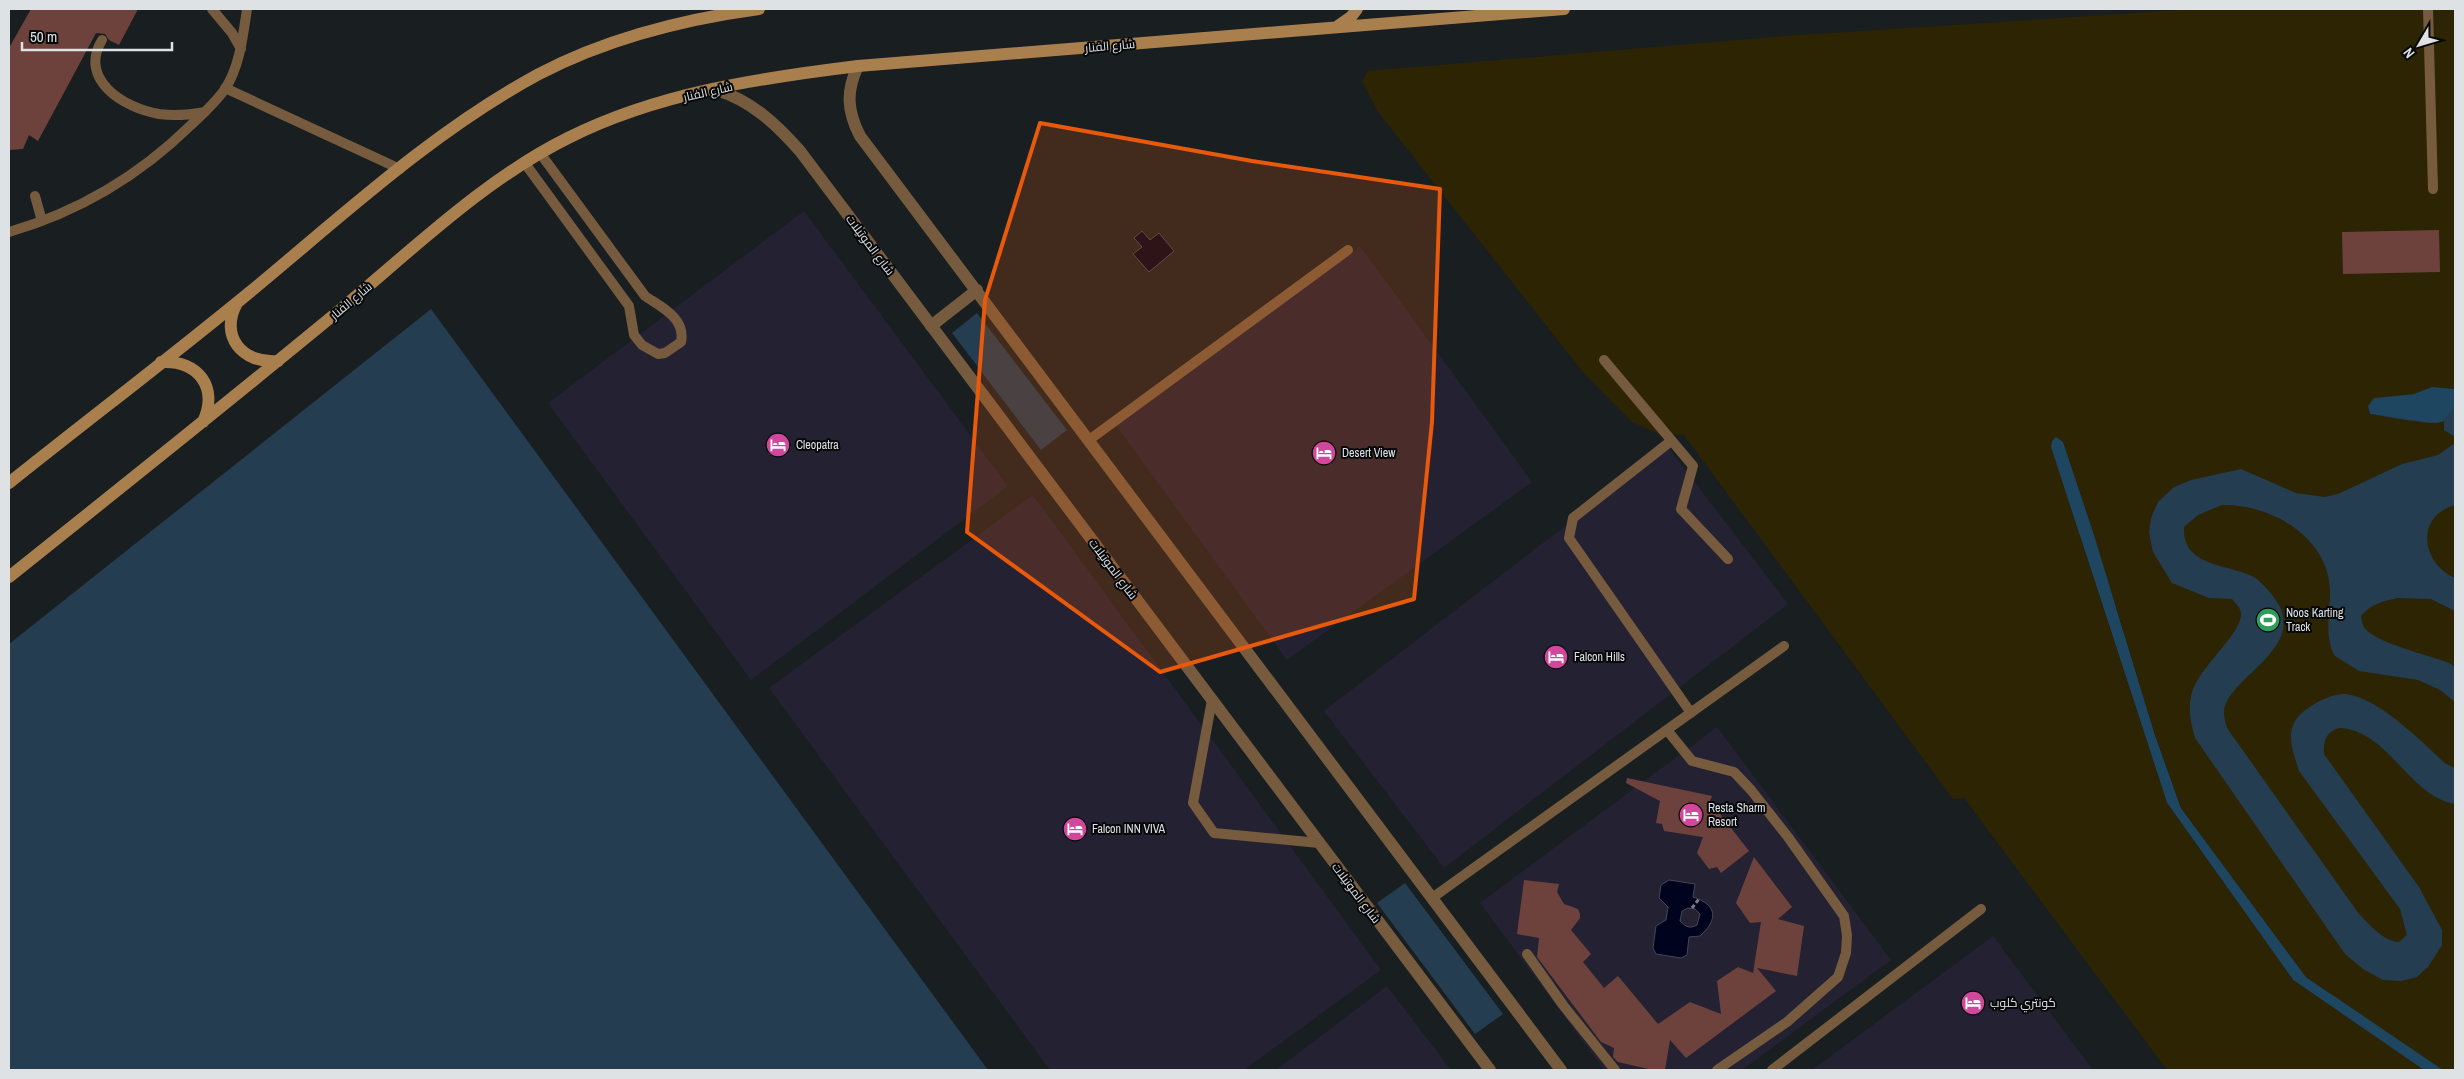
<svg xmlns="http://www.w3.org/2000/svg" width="2464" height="1079" viewBox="0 0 2464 1079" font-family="'Archivo Narrow',Cairo,sans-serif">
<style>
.commercial{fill:#242232}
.green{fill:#243d50}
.forest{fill:#1f4661}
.sand{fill:#2c2403}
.water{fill:#00031d;stroke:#434659;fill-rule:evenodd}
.building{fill:#6e423c}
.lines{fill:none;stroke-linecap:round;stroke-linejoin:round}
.path{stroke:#7b7f82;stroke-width:3;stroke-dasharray:4 2.5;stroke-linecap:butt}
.service{stroke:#765b3e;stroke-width:10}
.tertiary{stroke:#765b3e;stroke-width:12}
.secondary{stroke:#aa7f4e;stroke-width:12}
.marked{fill:#e8590c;fill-opacity:0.2;stroke:#e8590c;stroke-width:4;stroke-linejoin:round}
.labels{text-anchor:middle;stroke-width:4;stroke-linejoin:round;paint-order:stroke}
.street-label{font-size:12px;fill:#dfe2e5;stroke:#060809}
.poi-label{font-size:12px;fill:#dfe2e5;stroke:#060809;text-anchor:start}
</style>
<rect width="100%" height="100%" fill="#191e21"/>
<path class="commercial" d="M804,211L1008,486L751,680L548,403Z
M1360,246L1532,482L1287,660L1115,424Z
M1668,447L1788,604L1444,868L1324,711Z
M1033,495L1381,970L1244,1070H1050L769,688Z
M1717,727L1891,960L1742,1070H1604L1480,903Z
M1993,936L2093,1070H1812Z
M1387,986L1451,1070H1276Z"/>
<path class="green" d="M2455,9V1070H2372L2024,434Z
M431,309L988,1070H9V644Z
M977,313L1067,430L1041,450L952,333Z
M1405,883L1503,1014L1475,1034L1377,903Z"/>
<path class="forest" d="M2432,387L2455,389V406L2440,424L2430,425L2417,420L2370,414L2368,406L2374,399L2414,394Z
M2057,437L2063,442L2094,535L2155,735L2181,808L2306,977L2443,1070H2424L2293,980L2167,803L2051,447L2052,441Z"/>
<path class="sand" d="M2197,9H2455V389L2432,387L2414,394L2374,398L2368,406L2370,414C2385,416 2436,427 2444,421V430L2455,437V443L2438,455L2402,464L2338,494L2325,497L2296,493L2241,469L2191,480L2174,487L2158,502L2151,518L2149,533L2153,552L2172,583L2209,598L2232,599C2236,604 2242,609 2241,616C2238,638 2197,668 2191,696C2188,710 2191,724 2195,738L2345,954L2363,969L2383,980L2401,981L2417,977L2428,967L2442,945V930L2419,887L2324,754C2323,741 2326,732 2339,728C2389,730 2408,796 2455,804V1070H2443L2306,977L2181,808L2155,735L2094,535L2063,442L2056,437L2052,441L2051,447L2167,803L2293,980L2424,1070H2167L1964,798L1953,799L1684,435L1659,434L1632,422L1582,371L1378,112L1362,81L1368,71L1785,36Z
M2222,505C2271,504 2329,537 2330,591C2330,611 2324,638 2335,656L2359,671L2418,680L2440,690L2455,702V768L2446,764C2422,742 2379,698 2346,694C2332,693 2314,703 2304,711C2283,728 2292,749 2299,771L2400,909L2407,935L2399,942C2383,941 2370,925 2359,914L2227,728C2226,724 2224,718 2224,713C2224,680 2301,653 2280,607C2275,597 2261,580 2252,576C2225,564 2182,566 2184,527L2198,515Z
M2455,505V578C2421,563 2415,516 2455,505Z
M2398,598L2431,599L2455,611V667L2449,663C2431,656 2372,642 2364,627C2362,624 2362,619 2361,616C2371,604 2383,601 2398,598Z"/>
<path class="water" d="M1142,231L1150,240L1159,233L1174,251L1149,272L1133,254L1142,247L1134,238Z
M1669,880L1695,884L1693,897C1718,905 1718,920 1700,936L1689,937L1687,955L1681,958L1656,954L1653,948L1656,926L1666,920L1668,907L1659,898L1661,885ZM1688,908L1695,909L1700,914L1697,925C1690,929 1686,927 1680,921L1682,911Z"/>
<path class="building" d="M31,9H138L119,45L109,40L105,34L96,33L38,141L29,135L23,149L9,150V48Z
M2439,230L2440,272L2343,274L2342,232Z
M1627,778L1712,796L1710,801L1749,851L1721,873L1717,867L1709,869L1697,853L1703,837L1664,831L1662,824L1656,823L1660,801L1626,783Z
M1754,857L1792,907L1778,919L1804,926L1797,976L1757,968L1776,991L1686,1058L1670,1040L1665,1070H1653L1618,1062L1613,1057L1614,1048L1601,1042L1537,957L1539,938L1517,934L1524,880L1559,884L1557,892L1564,904L1578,909L1580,914V918L1571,930L1591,954L1583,962L1604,988L1618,976L1658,1024L1690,1002L1721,1014L1717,981L1738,967L1753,973L1761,922L1750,923L1736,903Z"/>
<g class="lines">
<path class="path" d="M1692,908L1699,899"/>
<path class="service" d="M212,9L232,33L241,49
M2428,9L2433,189
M102,40C78,80 124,108 159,114C174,116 189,115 205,112
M225,88L400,169
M524,162L629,306L634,335L642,345L658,354L665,353L681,342C686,318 661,307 645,296L540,153
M35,196L42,221
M9,232C78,212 140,175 191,125C203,114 216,102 225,89C240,66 243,35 247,9
M1604,360L1693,466L1681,509L1728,559
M1089,440L1348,250
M1671,441L1573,518L1569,538L1691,713
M1212,700L1193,803L1214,833L1319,843
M1667,730L1692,761L1734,772L1751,790L1788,837L1844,916L1847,935L1846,953L1838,977L1787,1022L1717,1070
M1432,898L1784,646
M1527,954L1563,1005L1615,1070
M1772,1070L1981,909"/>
<path class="tertiary" d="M858,66C846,91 847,111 860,136L1561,1070
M716,90C751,100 777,125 800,151L1490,1070
M931,326L977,290"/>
<path class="secondary" d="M1338,26L1351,17L1357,9
M237,303C219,336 242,364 278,361
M161,362C198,360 219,387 203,422
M9,483C89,419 171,357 250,292C342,216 433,131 539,74C606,39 685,19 759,9
M9,577C120,488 231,400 341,309C412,250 485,179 568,138C657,93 760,78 858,66L1564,9"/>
</g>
<path class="marked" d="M1040,123L1252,161L1440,189L1432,422L1414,599L1160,672L967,532L985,300Z"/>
<defs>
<g id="hotel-disc" transform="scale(1.25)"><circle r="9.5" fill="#d1479c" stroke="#060809"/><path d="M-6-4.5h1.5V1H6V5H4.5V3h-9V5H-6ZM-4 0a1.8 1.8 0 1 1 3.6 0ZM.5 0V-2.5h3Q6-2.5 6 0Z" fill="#fff"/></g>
<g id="stadium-disc" transform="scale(1.25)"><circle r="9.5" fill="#2e9e5b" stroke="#060809"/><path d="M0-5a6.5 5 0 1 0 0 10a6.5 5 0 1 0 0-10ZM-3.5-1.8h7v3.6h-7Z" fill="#fff"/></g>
</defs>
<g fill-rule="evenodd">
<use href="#hotel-disc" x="778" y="445"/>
<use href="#hotel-disc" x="1324" y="453"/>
<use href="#stadium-disc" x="2268" y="620"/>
<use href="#hotel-disc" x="1556" y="657"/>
<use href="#hotel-disc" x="1691" y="815"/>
<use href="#hotel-disc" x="1075" y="829"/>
<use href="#hotel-disc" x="1973" y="1003"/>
</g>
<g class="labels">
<g class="street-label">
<text transform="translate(1110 46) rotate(-5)" y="4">شارع الفنار</text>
<text transform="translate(708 92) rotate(-13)" y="4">شارع الفنار</text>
<text transform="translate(870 245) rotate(53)" y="4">شارع الموتيلات</text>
<text transform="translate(351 301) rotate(-40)" y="4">شارع الفنار</text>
<text transform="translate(1113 569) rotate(53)" y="4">شارع الموتيلات</text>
<text transform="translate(1356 893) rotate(53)" y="4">شارع الموتيلات</text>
</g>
<g class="poi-label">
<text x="796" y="449">Cleopatra</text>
<text x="1342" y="457">Desert View</text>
<text x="2286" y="617">Noos Karting<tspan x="2286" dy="14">Track</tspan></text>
<text x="1574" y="661">Falcon Hills</text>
<text x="1708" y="812">Resta Sharm<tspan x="1708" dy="14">Resort</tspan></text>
<text x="1092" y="833">Falcon INN VIVA</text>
<text x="1990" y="1007">كونتري كلوب</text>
</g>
</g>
<rect width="2464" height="1079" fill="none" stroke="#dfe2e5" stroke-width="20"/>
<g transform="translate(2419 45) rotate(232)" stroke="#060809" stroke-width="4" paint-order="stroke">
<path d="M0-4L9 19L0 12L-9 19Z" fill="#dfe2e5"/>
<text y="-8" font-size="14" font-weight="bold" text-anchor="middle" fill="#dfe2e5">N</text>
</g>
<path d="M22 42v8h150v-8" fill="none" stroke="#dfe2e5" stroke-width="2.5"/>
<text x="30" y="42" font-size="15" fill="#dfe2e5" stroke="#060809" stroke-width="4" paint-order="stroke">50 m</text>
</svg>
